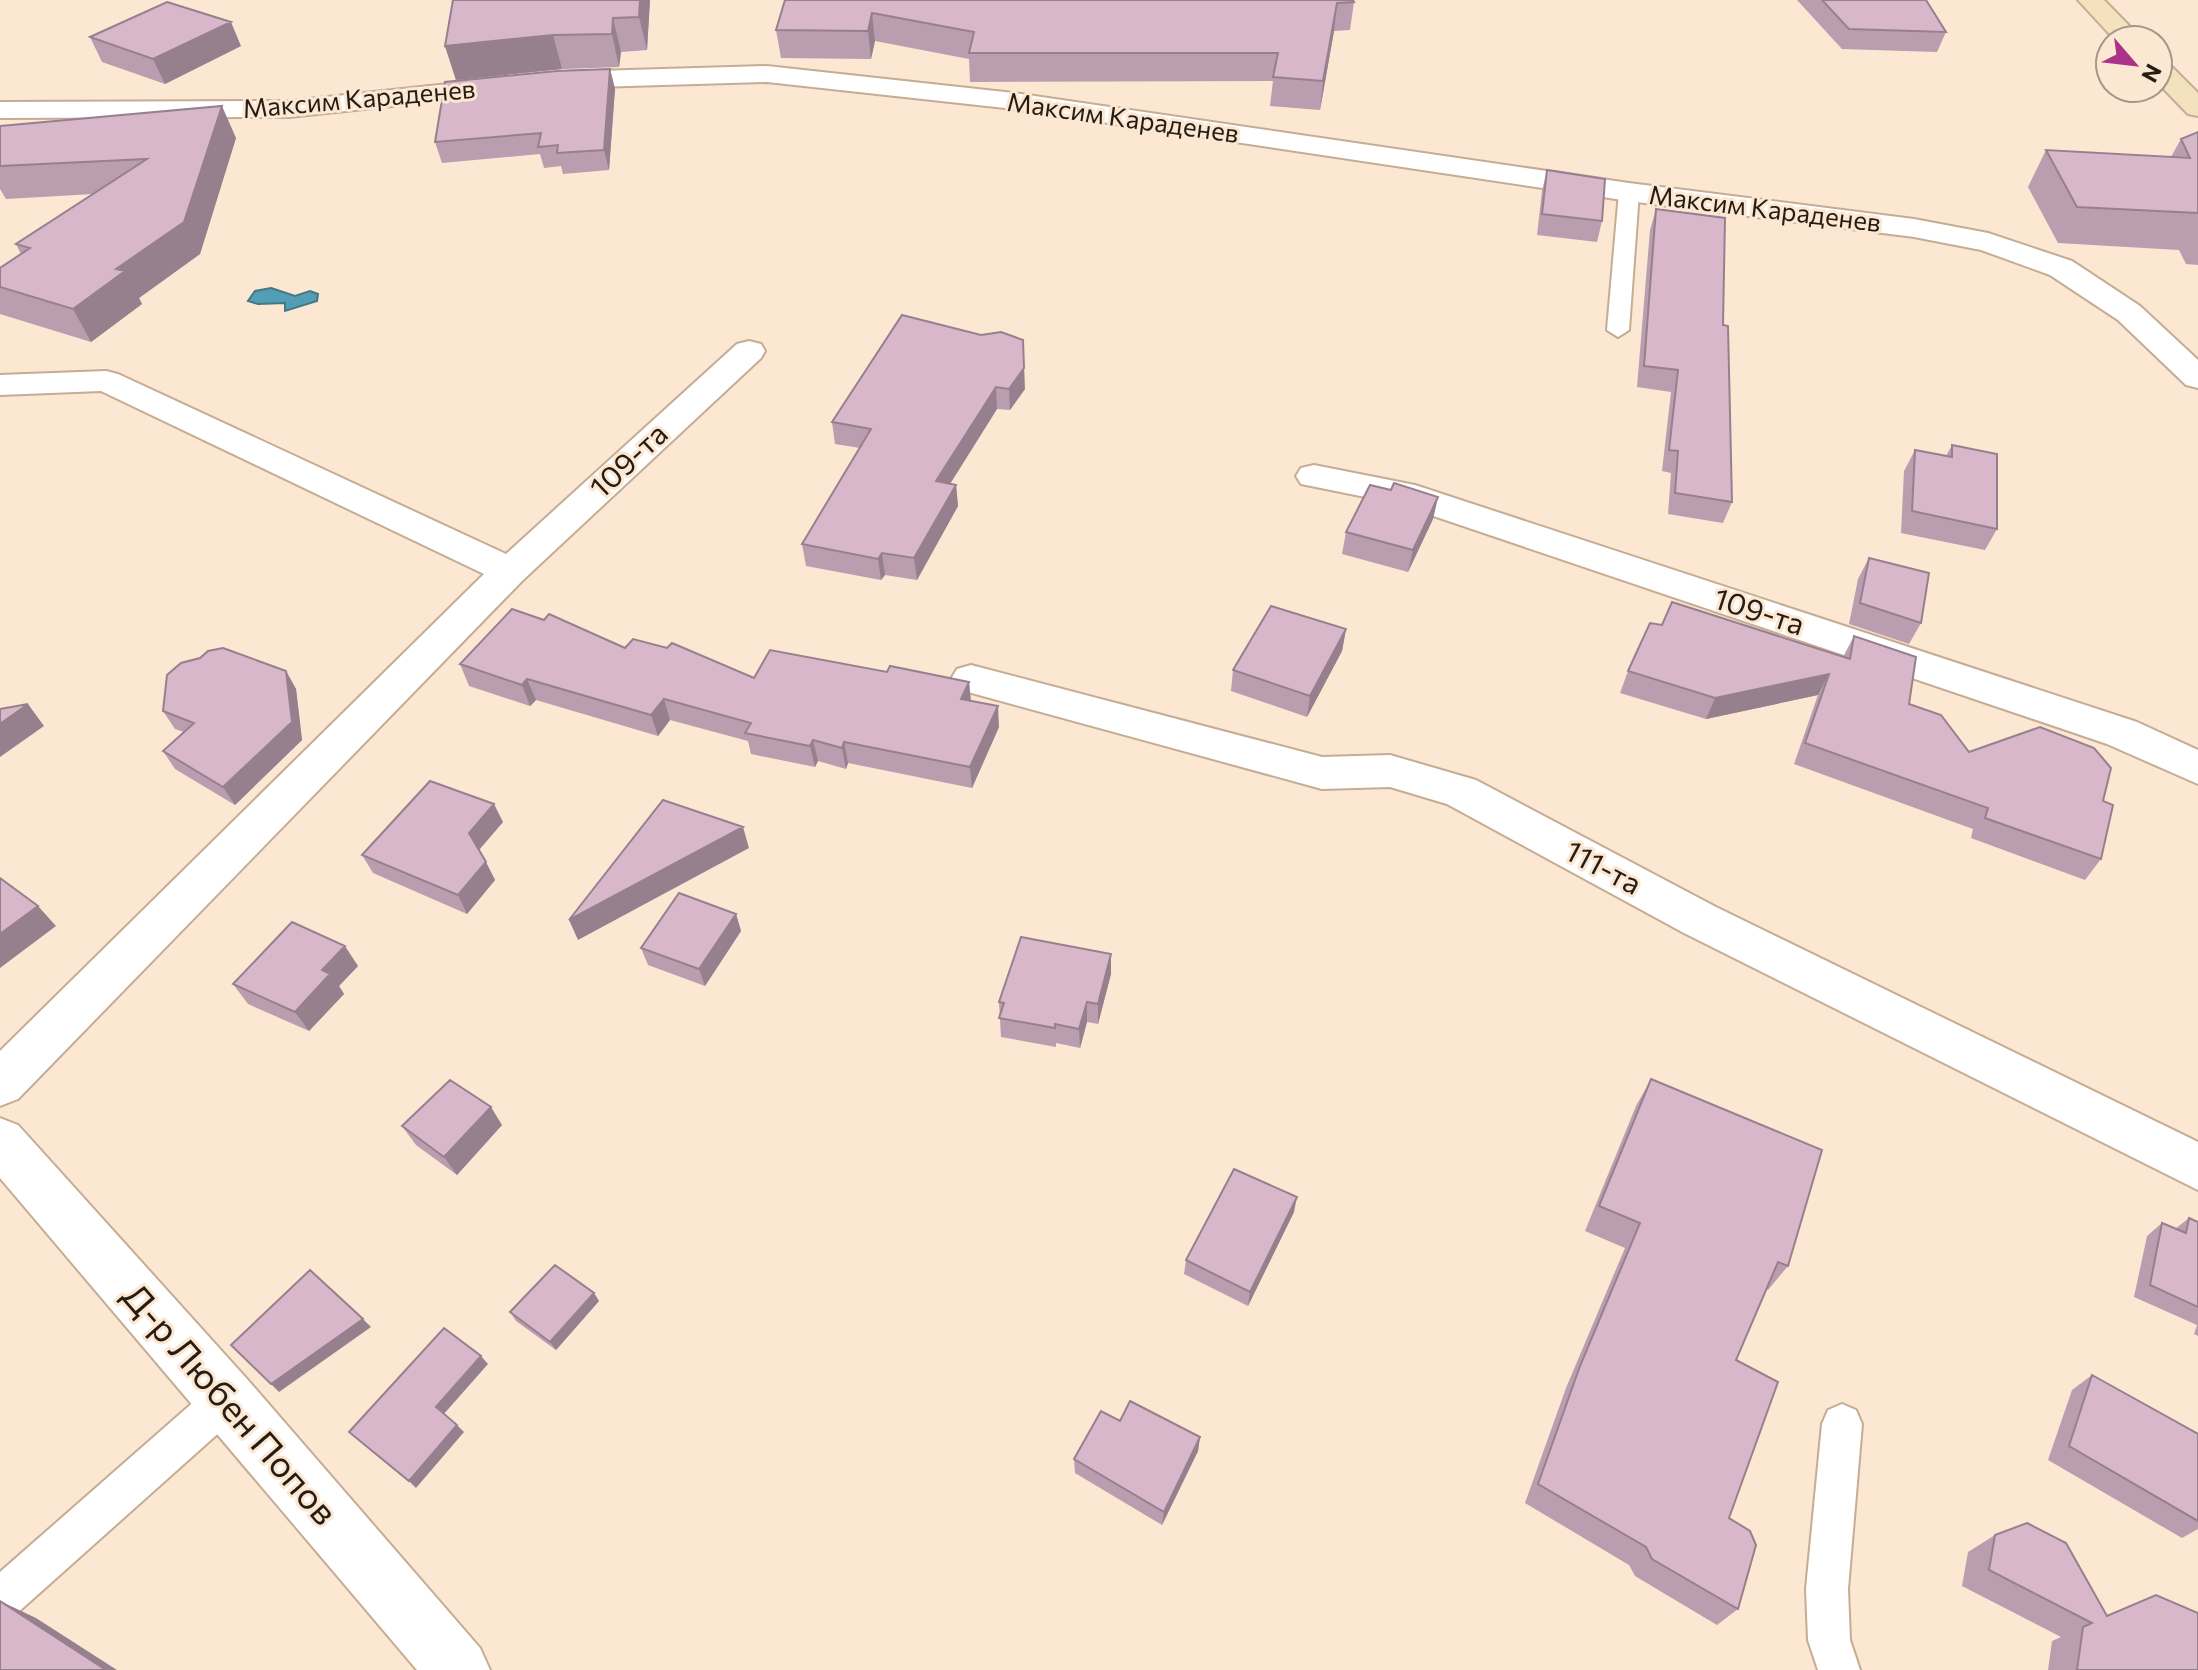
<svg xmlns="http://www.w3.org/2000/svg" width="2198" height="1670" viewBox="0 0 2198 1670" font-family="Commissioner,sans-serif">
<style>
.water{fill:#529fb5;stroke:#447884;stroke-width:2}
.lines{fill:none;stroke-linecap:round;stroke-linejoin:round}
.lane-casing{stroke:#c5ac93;stroke-width:4}
.street-casing{stroke:#c5ac93;stroke-width:4}
.secondary-casing{stroke:#c5ac93;stroke-width:4}
.lane{fill:#fff;fill-rule:evenodd}
.street{fill:#fff;fill-rule:evenodd}
.secondary{fill:#f4e1bd;fill-rule:evenodd}
.wall{fill:#ba9daf}
.shaded-wall{fill:#97808e}
.building{fill:#d8b7cb;stroke:#97808e;stroke-width:2}
.labels{text-anchor:middle;stroke-width:6;stroke-linejoin:round;paint-order:stroke}
.far-street-label{font-size:26px;fill:#251c13;stroke:#fce7d2}
.street-label{font-size:30px;fill:#251c13;stroke:#fce7d2}
.near-street-label{font-size:36px;fill:#251c13;stroke:#fce7d2}
</style>
<rect width="100%" height="100%" fill="#fce7d2"/>
<path class="water" d="M271,288L295,296L310,291L318,294L317,301L285,311V303L258,304L248,301L255,291Z"/>
<g class="lines">
<g class="lane-casing">
<path id="lane" d="M1629,186L1639,192L1629,330L1618,337L1607,330L1619,192Z
M227,1380L241,1385L246,1399L241,1413L15,1615L0,1621V1572L213,1385Z
M1842,1404L1856,1410L1862,1424L1848,1589L1850,1640L1860,1670H1818L1808,1640L1806,1589L1822,1424L1828,1410Z"/>
</g>
<g class="street-casing">
<path id="street" d="M767,66L1014,93L1629,183L1914,219L1988,233L2072,261L2140,306L2198,360V388L2186,385L2118,320L2050,275L1981,250L1914,237L1629,201L1014,109L767,82L562,88L289,117L0,118V102L289,101L562,72Z
M749,341L761,344L765,351L761,358L523,580L18,1099L0,1106V1051L484,574L101,391L0,395V375L106,371L118,374L506,554L737,344Z
M1314,465L1415,485L2137,722L2198,750V784L2107,744L1395,503L1301,484L1296,476L1301,468Z
M971,665L1322,757L1390,755L1476,780L1716,907L2198,1142V1190L1684,933L1447,804L1390,787L1322,789L957,689L951,679L957,669Z
M0,1118L18,1125L247,1379L480,1648L490,1670H417L0,1178Z"/>
</g>
<g class="secondary-casing">
<path id="secondary" d="M2078,0H2104L2143,40H2115Z
M2158,60L2167,62L2198,93V116L2188,114L2158,83Z"/>
</g>
<use href="#lane" class="lane"/>
<use href="#street" class="street"/>
<use href="#secondary" class="secondary"/>
</g>
<path class="wall" d="M650,0L647,50L621,52L619,67L562,69L456,80L445,46Z
M785,0L1354,2L1350,30L1334,31L1320,110L1270,106L1273,81L970,82L969,59L875,41L871,59L781,58L776,30Z
M1797,0H1926L1946,32L1937,52L1842,49Z
M90,37L241,46L165,84L102,62Z
M610,69L615,89L609,170L563,174L561,166L544,168L540,154L442,163L435,142Z
M0,126L236,138L200,254L139,298L142,304L91,342L0,314V268L21,254L16,244L93,194L6,199L0,189Z
M2198,132V265L2186,264L2179,250L2058,243L2028,187L2046,150L2171,157L2181,139Z
M1547,170L1602,221L1597,242L1537,235L1542,191Z
M1656,209L1723,325L1732,502L1723,523L1668,514L1671,473L1662,471L1671,392L1637,387L1650,230Z
M902,315L1025,389L1010,410L997,409L950,484L956,485L958,506L917,580L885,575L881,580L806,566L802,544L860,448L835,444L832,422Z
M1952,445L1997,529L1985,550L1901,533L1904,471L1915,450L1946,456Z
M1391,490L1438,497L1433,519L1408,572L1342,554L1346,532Z
M1869,558L1921,623L1909,644L1849,624L1858,579Z
M1346,629L1342,651L1307,717L1231,691L1233,670Z
M1854,636L1909,704L1969,752L2103,801L2101,859L2085,880L1971,838L1973,829L1794,764L1818,695L1706,719L1620,693L1628,671L1843,657Z
M625,648L754,678L887,672L969,682L971,701L999,727L972,788L848,763L846,769L818,761L815,767L751,754L748,741L670,720L658,736L536,700L530,706L469,686L460,664Z
M286,671L296,689L302,740L235,805L175,769L163,751L184,732L175,729L163,711Z
M503,822L479,850L495,880L467,914L373,873L362,855Z
M736,914L741,931L705,986L648,965L641,948Z
M358,966L339,986L344,994L309,1031L248,1004L233,984Z
M1111,974L1098,1024L1087,1022L1080,1048L1056,1043V1047L1001,1037L999,1002Z
M1651,1079L1788,1266L1768,1290L1766,1289L1736,1360L1729,1518L1738,1609L1717,1625L1635,1576L1629,1565L1525,1503L1566,1388L1625,1248L1585,1231L1636,1106Z
M502,1125L457,1175L416,1145L402,1126Z
M1294,1212L1248,1306L1184,1274L1186,1260Z
M2189,1218L2198,1222V1336L2194,1334L2197,1325L2134,1297L2147,1236L2162,1223L2175,1229Z
M594,1293L599,1301L556,1350L516,1321L510,1312Z
M2092,1375L2198,1434V1529L2182,1538L2048,1460L2072,1390Z
M1120,1421L1200,1437L1198,1451L1162,1525L1075,1473L1074,1459Z
M1995,1535L2107,1616L2198,1670H2048L2052,1641L2061,1637L1962,1586L1968,1552Z"/>
<path class="shaded-wall" d="M640,0H650L647,50L639,17Z
M1337,3L1334,31L1320,110L1323,81Z
M872,13L875,41L871,59L868,31Z
M613,18L621,52L619,67L612,34Z
M231,22L241,46L165,84L153,59Z
M553,35L562,69L456,80L445,46Z
M610,69L615,89L609,170L604,150Z
M222,106L236,138L200,254L139,298L142,304L91,342L73,309Z
M1023,340L1025,389L1010,410L1009,389Z
M996,387L997,409L938,503L936,481Z
M956,485L958,506L917,580L914,558Z
M1438,497L1433,519L1408,572L1413,550Z
M882,553L885,575L881,580L878,559Z
M1346,629L1342,651L1307,717L1310,696Z
M286,671L296,689L302,740L235,805L223,787Z
M1829,674L1818,695L1706,719L1715,698Z
M527,679L536,700L530,706L522,685Z
M969,682L971,703L961,699Z
M664,699L670,720L658,736L651,715Z
M28,704L44,726L0,757V724Z
M998,706L999,727L972,788L970,767Z
M813,740L818,761L815,767L810,746Z
M844,742L848,763L846,769L842,748Z
M494,804L503,822L478,851L469,833Z
M743,827L749,848L578,940L569,920Z
M486,862L495,880L467,914L458,895Z
M38,906L56,926L0,968V934Z
M736,914L741,931L705,986L699,969Z
M345,946L358,966L339,986L344,994L309,1031L295,1012L322,970Z
M1111,954V974L1098,1024V1004Z
M1087,1002V1022L1080,1048L1079,1029Z
M491,1107L502,1125L457,1175L444,1157Z
M1297,1197L1294,1212L1248,1306L1250,1292Z
M594,1293L599,1301L556,1350L550,1342Z
M363,1319L371,1327L279,1392L271,1384Z
M481,1356L488,1364L443,1415L436,1407Z
M457,1425L464,1432L416,1488L409,1481Z
M1200,1437L1198,1451L1162,1525L1164,1512Z
M0,1601L36,1618L117,1670H106Z"/>
<path class="building" d="M453,0H640L639,17L613,18L612,34L553,35L445,46Z
M785,0H1353L1354,2L1337,3L1323,81L1273,77L1278,53H969L974,32L872,13L868,31L776,30Z
M1822,0H1926L1946,32L1849,29Z
M167,2L231,22L153,59L90,37Z
M610,69L604,150L557,153L558,145L538,147L541,133L435,142L445,82L557,71Z
M222,106L184,222L116,269L125,271L73,309L0,287V268L30,248L16,244L147,159L0,166V126Z
M2198,132V213L2077,207L2046,150L2190,158L2181,139Z
M1547,170L1605,179L1602,221L1542,214Z
M1656,209L1725,218L1723,325L1728,326L1732,502L1675,493L1678,451L1669,450L1678,370L1644,366Z
M902,315L981,335L1001,332L1023,340L1024,368L1009,389L996,387L936,481L956,485L914,558L882,553L878,559L802,544L871,429L832,422Z
M1952,445L1997,454V529L1912,511L1915,450L1952,457Z
M1394,483L1438,497L1413,550L1346,532L1370,485L1391,490Z
M1869,558L1929,573L1921,623L1860,603Z
M1672,602L1850,659L1854,636L1916,657L1909,704L1941,715L1969,752L2040,727L2094,748L2111,768L2103,801L2113,805L2101,859L1985,818L1988,808L1805,743L1829,674L1715,698L1628,671L1650,623L1662,625Z
M1271,606L1346,629L1310,696L1233,670Z
M512,609L544,620L549,614L625,648L633,639L667,648L672,643L754,678L770,650L887,672L890,666L969,682L961,699L998,706L970,767L844,742L842,748L813,740L810,746L745,733L751,723L664,699L651,715L527,679L522,685L460,664Z
M223,648L286,671L292,722L223,787L163,751L194,723L163,711L167,675L181,663L200,658L208,651Z
M28,704L0,724V709Z
M430,781L494,804L469,833L486,862L458,895L362,855Z
M663,800L743,827L569,920Z
M0,878L38,906L0,934Z
M679,893L736,914L699,969L641,948Z
M292,922L345,946L322,970L330,974L295,1012L233,984Z
M1021,937L1111,954L1098,1004L1087,1002L1079,1029L1055,1024V1028L999,1018L1004,1003L999,1002Z
M1651,1079L1822,1150L1788,1266L1778,1262L1736,1360L1778,1382L1729,1518L1750,1531L1756,1545L1738,1609L1652,1559L1646,1547L1538,1484L1580,1366L1640,1223L1599,1206Z
M450,1080L491,1107L444,1157L402,1126Z
M1234,1169L1297,1197L1250,1292L1186,1260Z
M2189,1218L2198,1222V1307L2150,1285L2162,1223L2186,1233Z
M555,1265L594,1293L550,1342L510,1312Z
M310,1270L363,1319L271,1384L231,1345Z
M444,1328L481,1356L436,1407L457,1425L409,1481L349,1432Z
M2092,1375L2198,1434V1521L2069,1446Z
M1130,1401L1200,1437L1164,1512L1074,1459L1101,1411L1120,1421Z
M2027,1523L2066,1543L2107,1616L2156,1595L2198,1613V1670H2077L2083,1627L2092,1623L1989,1570L1995,1535Z
M0,1601L106,1670H0Z"/>
<g class="labels">
<g class="far-street-label">
<text transform="translate(359 99) rotate(-5)" y="9">Максим Караденев</text>
<text transform="translate(1123 118) rotate(8)" y="9">Максим Караденев</text>
<text transform="translate(1765 209) rotate(7)" y="9">Максим Караденев</text>
</g>
<g class="street-label">
<text transform="translate(629 461) rotate(-43)" y="10">109-та</text>
<text transform="translate(1759 612) rotate(18)" y="10">109-та</text>
<text transform="translate(1603 868) rotate(28)" y="10">111-та</text>
</g>
<g class="near-street-label">
<text transform="translate(230 1404) rotate(49)" y="13">Д-р Любен Попов</text>
</g>
</g>
<g transform="translate(2134 64) rotate(118)"><circle r="38" fill="#fce7d2" stroke="#a69686" stroke-width="2"/>
<path d="M0-6L14 30L0 20L-14 30Z" fill="#aa3389"/>
<text y="-12" font-size="22" font-weight="bold" text-anchor="middle" fill="#251c13">N</text>
</g>
</svg>
